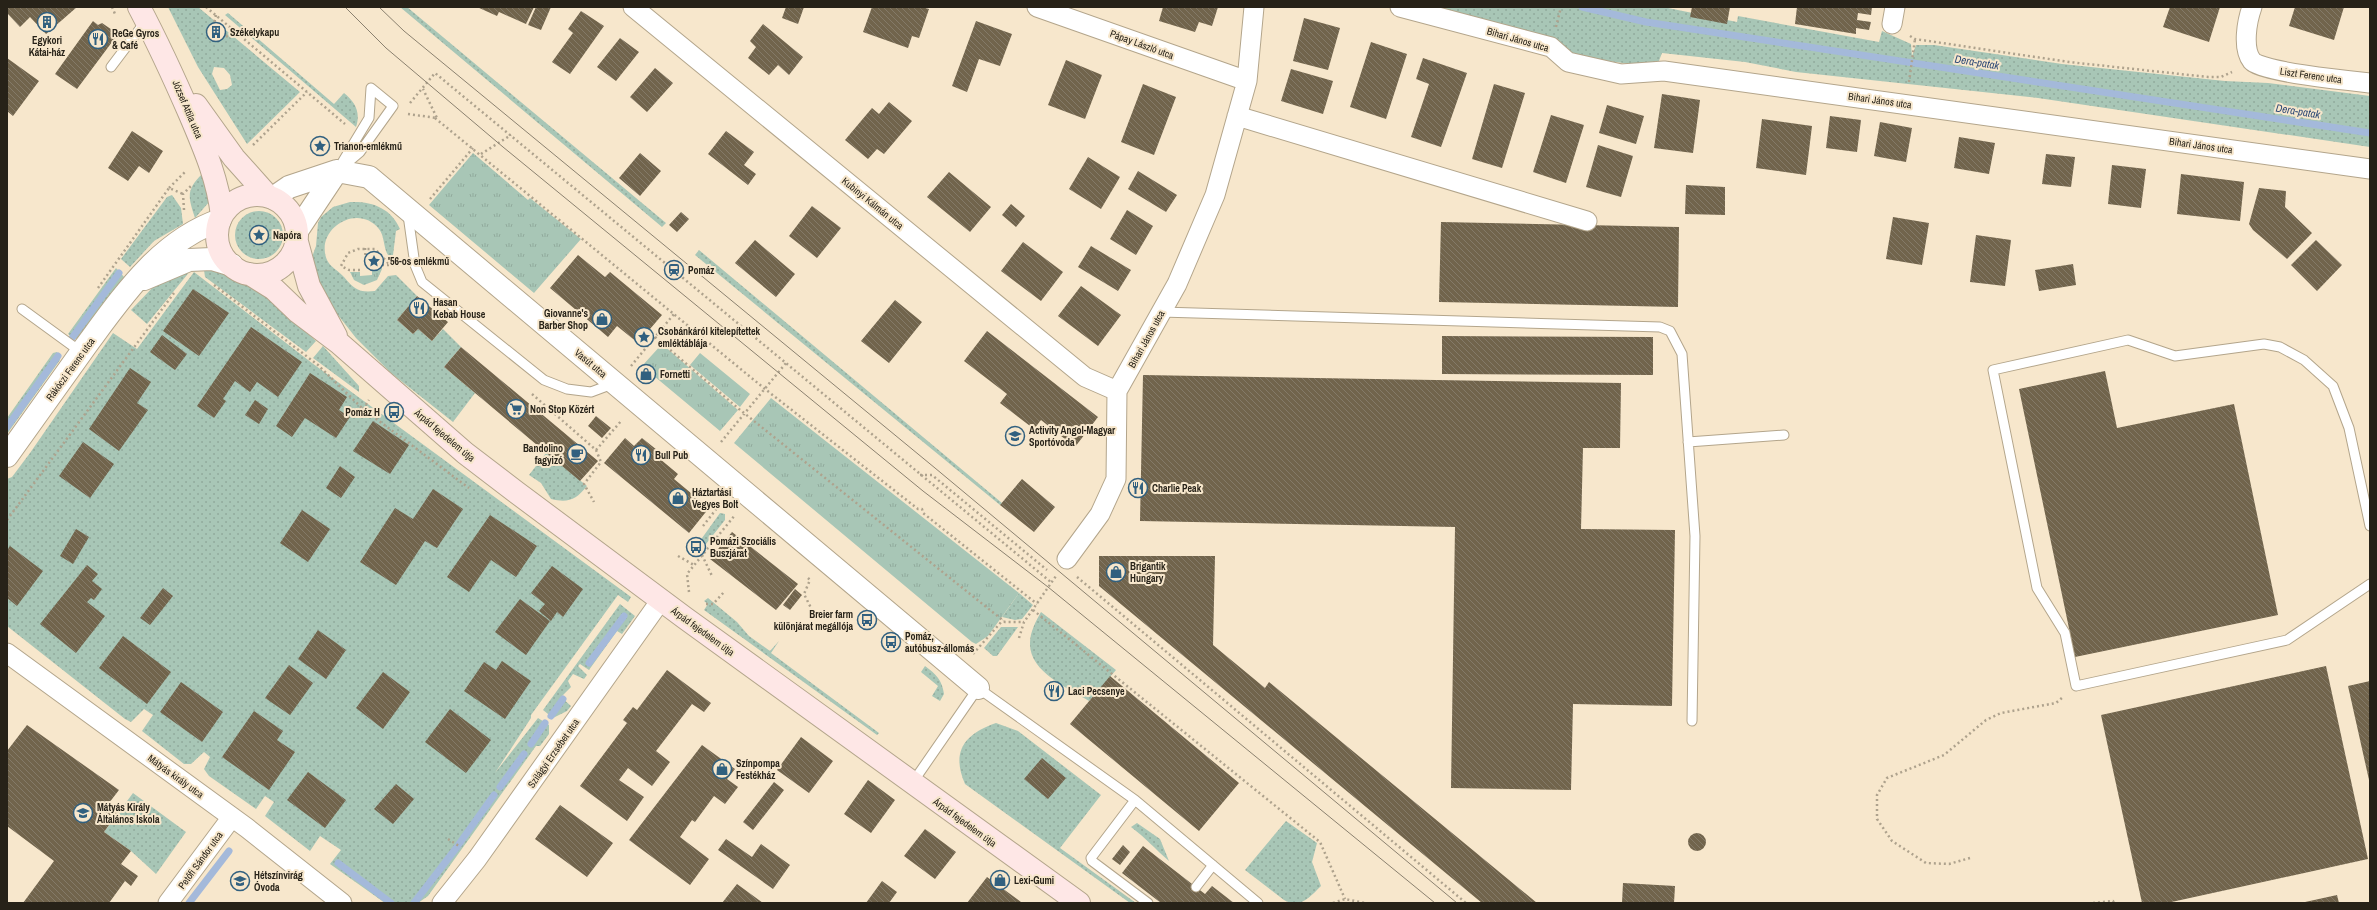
<svg xmlns="http://www.w3.org/2000/svg" width="2377" height="910" viewBox="0 0 2377 910" font-family="'Archivo Narrow',sans-serif">
<style>
.grass{fill:url(#grass-dots);fill-rule:evenodd}
.park{fill:url(#park-tufts)}
.lines{fill:none;stroke-linecap:round;stroke-linejoin:round}
.stream{stroke:#a4b9da;stroke-width:7}
.building{fill:url(#building-back-hatch)}
.service-casing{stroke:#b3a58b;stroke-width:11}
.minor-casing{stroke:#b3a58b;stroke-width:21}
.tertiary-casing{stroke:#b3a58b;stroke-width:24}
.secondary-casing{stroke:#b3a58b;stroke-width:24}
.path{stroke:#aea28d;stroke-width:2.5;stroke-dasharray:2 3;stroke-linecap:butt}
.service{stroke:#fff;stroke-width:9}
.minor{stroke:#fff;stroke-width:19}
.tertiary{stroke:#fff;stroke-width:22}
.secondary{stroke:#fee7e6;stroke-width:22}
.tram{stroke:#8b816f;stroke-width:1}
.labels{text-anchor:middle;stroke-width:4;stroke-linejoin:round;paint-order:stroke}
.poi-label{font-size:10px;font-weight:bold;fill:#272218;stroke:#f7e7cc;text-anchor:start}
.street-label{font-size:10px;fill:#272218;stroke:#f7e7cc}
.water-label{font-size:11px;font-style:italic;fill:#2e4976;stroke:#f7e7cc}
</style>
<defs>
<pattern id="grass-dots" width="8" height="8" patternUnits="userSpaceOnUse"><rect width="8" height="8" fill="#a8c6b6"/><path d="M2 2h.1M6 6h.1" fill="none" stroke="#91aa9c" stroke-width="1.8" stroke-linecap="round"/></pattern>
<pattern id="park-tufts" width="24" height="20" patternUnits="userSpaceOnUse"><rect width="24" height="20" fill="#a8c6b6"/><path d="M3 7l-1-3M5 7V3M7 7l1-3M15 17l-1-3M17 17v-4M19 17l1-3" fill="none" stroke="#91aa9c"/></pattern>
<pattern id="building-back-hatch" width="6" height="6" patternUnits="userSpaceOnUse"><rect width="6" height="6" fill="#71644c"/><path d="M-1 5l2 2M0 0l6 6M5-1l2 2" fill="none" stroke="#847a68"/></pattern>
</defs>
<rect width="100%" height="100%" fill="#f7e7cc"/>
<path class="grass" d="M168,7H198L300,92L247,144L198,67ZM214,67L224,68L230,75L232,85L227,89L220,90L212,74Z
M400,7H407L666,223L662,227Z
M1418,7H1663L1737,22L1738,16L1879,42L1882,31L1911,44L1912,56L1916,45H1934L2062,64L2225,81L2268,83L2370,96V147L2038,98L1796,72L1745,62L1662,53L1657,66C1575,63 1496,31 1418,7Z
M228,13L334,104L344,93C355,102 361,112 356,127L225,15Z
M202,174L210,201L195,218C188,197 186,190 202,174Z
M172,195L181,208L183,224L154,241L130,267L121,259L167,197Z
M350,202C372,201 391,208 400,229L396,231L393,255H388C383,247 385,237 379,229C358,202 314,229 327,260C331,268 339,271 344,277C354,289 359,293 375,291L388,276L396,275L417,296L397,320L413,334L418,329L432,341L443,329L461,347L444,367L475,393L453,422L391,373L356,338L323,296L311,260L316,246L318,223L321,217L333,207Z
M235 235a24 24 0 1 1 48 0a24 24 0 1 1-48 0Z
M699,250L1002,503L1000,505L695,255Z
M203,263L223,266L243,280L252,283L316,341L306,352L205,277Z
M116,268L124,277L78,338L75,339L68,334Z
M191,270L147,324L131,310L156,284Z
M194,272L312,363L631,597L628,602L618,595L531,715V718L495,773L538,718L549,725V734L540,746H536L428,896L418,903H385L330,864L341,850L320,836L310,851L265,816L274,802L265,796L256,809L209,776L204,769L210,757L204,752L191,764H184L142,731L153,715L144,709L131,722L125,719L7,626V479L12,477L30,453L113,333L137,349Z
M323,346L359,386V392L313,358Z
M57,352L60,360L7,434V418L53,353Z
M546,453L587,486C576,500 568,503 551,499L541,483L529,475Z
M720,513L725,514V520L702,549L697,545Z
M1019,593L1033,605L1022,619L1015,620L1002,617Z
M708,598L737,622L749,636L770,651L779,641L771,653L879,733L877,735L704,610L708,604L704,601Z
M620,604L635,616L622,634L617,631L589,670L580,664L578,666L587,675L584,679L573,674L568,681L571,687L561,697L571,706L567,711L553,718L543,710Z
M1041,612L1116,670L1089,701C1068,688 1029,672 1030,643C1030,632 1036,621 1041,612Z
M1001,627H1018L997,656H993L984,648Z
M925,666C936,674 942,680 944,694L940,701L932,696L938,686L921,672Z
M996,723L1018,731L1101,795L1060,848L1136,903H1130L965,784C951,752 964,734 996,723Z
M133,793L186,832L156,874L131,851L104,832Z
M1286,821L1317,843L1312,862L1321,886C1310,897 1300,909 1284,900L1245,870Z
M1137,823L1160,839L1169,861C1155,849 1146,838 1131,827Z"/>
<path class="park" d="M473,153L528,200L530,198L581,239L534,293L429,205Z
M368,253L377,257L382,269L377,280L364,285L354,280L350,272H360V276L372,275V264L368,263Z
M662,344L738,410L720,431L642,366Z
M700,353L750,394L740,407L690,365Z
M771,398L1019,593L988,636L976,644L972,642L734,443Z"/>
<g class="lines">
<path class="stream" d="M1582,7L1646,22L2370,133
M72,338L119,273
M7,427L58,356
M589,663L624,616
M551,716L563,699
M531,744L545,723
M500,787L524,754
M459,844L494,795
M338,863L391,903
M189,903L229,851
M414,903L457,847"/>
</g>
<path class="building" d="M7,7H77L46,34L30,17L20,27L7,13Z
M477,7H534L526,24L499,12L497,16Z
M536,7H551L541,30L528,25Z
M786,7H804L798,24L782,18Z
M872,7H922L929,9L919,38L912,36L908,48L863,32Z
M1163,7H1218L1212,26L1199,22L1195,32L1159,21Z
M1692,7H1730L1727,24L1690,17Z
M1797,7H1872L1871,15L1858,13L1857,20L1871,22L1869,30L1856,28V34L1795,24Z
M2170,7H2220L2209,42L2163,27Z
M2295,7H2344L2334,40L2289,26Z
M581,11L604,26L570,74L552,62L573,33L568,29Z
M1304,18L1340,28L1328,70L1293,61Z
M93,21L98,25L102,23L118,34L77,89L55,74Z
M976,21L1012,34L1000,66L979,59L967,92L952,86Z
M763,24L803,57L789,75L778,65L769,75L748,58L756,47L750,41Z
M620,38L639,52L616,81L597,67Z
M1371,42L1407,54L1386,119L1350,107Z
M7,58L39,81L13,116L7,111Z
M1423,58L1467,73L1441,147L1411,137L1429,84L1416,79Z
M1066,60L1102,75L1085,119L1048,105Z
M655,68L673,83L647,112L630,97Z
M1291,69L1333,81L1323,114L1281,101Z
M1143,84L1176,97L1154,155L1121,142Z
M1494,84L1525,93L1502,168L1472,159Z
M1662,94L1700,100L1693,153L1654,148Z
M889,102L912,121L884,154L877,149L868,159L845,140L872,108L879,114Z
M1607,105L1644,116L1636,144L1599,133Z
M1551,115L1584,125L1566,183L1533,172Z
M1830,116L1861,120L1857,152L1826,148Z
M1762,119L1812,126L1806,175L1756,168Z
M1880,122L1912,128L1906,162L1874,156Z
M132,131L163,151L149,173L139,166L128,181L108,168Z
M726,131L754,152L744,165L756,174L748,185L708,154Z
M1959,137L1995,143L1989,174L1954,168Z
M1598,145L1633,156L1621,197L1586,187Z
M640,153L661,171L640,196L619,178Z
M2046,154L2075,157L2071,187L2042,184Z
M1088,157L1120,177L1101,209L1069,189Z
M2112,165L2146,169L2141,208L2108,204Z
M1138,171L1177,195L1166,212L1128,189Z
M949,172L991,207L970,232L927,197Z
M2181,174L2244,182L2240,221L2177,214Z
M1686,185L1725,187V215L1685,214Z
M2259,188L2286,191L2285,207L2312,233L2287,259L2253,230L2249,224Z
M1011,204L1025,216L1016,227L1002,215Z
M812,206L841,228L817,258L789,236Z
M1127,210L1153,226L1136,255L1110,239Z
M681,212L689,219L677,232L669,225Z
M1893,217L1929,223L1922,265L1886,259Z
M1441,222L1679,227L1678,307L1439,302Z
M1976,235L2011,240L2005,286L1970,282Z
M755,240L795,274L776,297L735,263Z
M2316,240L2342,265L2317,291L2291,265Z
M1023,242L1063,272L1041,301L1001,271Z
M1091,246L1131,270L1118,291L1078,267Z
M578,255L605,277L610,272L662,315L638,343L617,326L608,337L550,288Z
M2073,264L2076,285L2039,291L2035,270Z
M1081,286L1121,315L1098,346L1058,316Z
M193,289L229,313L199,356L163,331Z
M417,296L448,322L432,341L418,329L413,334L397,320Z
M895,300L922,322L889,363L861,341Z
M251,327L302,362L278,397L257,382L250,392L235,381L223,399L226,401L214,418L197,406Z
M987,331L1098,417L1075,447L1041,420L1034,429L1000,403L1007,394L964,361Z
M162,335L187,354L175,370L150,352Z
M1442,336L1653,337V375L1442,374Z
M461,347L598,461L580,481L444,367Z
M130,368L151,382L137,403L148,410L119,451L89,429Z
M644,369L652,376L649,380L641,373Z
M2105,371L2117,428L2234,404L2278,615L2075,657L2019,389Z
M310,373L347,397L339,410L350,417L336,438L305,418L292,437L276,426Z
M1143,375L1621,383L1620,448H1583L1581,529L1675,530L1672,706L1573,704L1571,790L1451,788L1455,527L1140,521Z
M255,400L268,409L259,424L245,415Z
M596,416L611,428L602,438L588,426Z
M373,421L409,445L390,474L353,451Z
M625,438L634,446L642,438L657,450L654,454L678,474L674,479L709,508L689,533L604,463Z
M83,442L114,464L90,498L59,476Z
M340,466L355,477L341,498L326,488Z
M1022,479L1055,507L1034,532L1000,505Z
M433,489L463,509L437,548L425,541L396,585L360,562L395,508L413,519Z
M302,510L330,529L308,562L280,543Z
M490,515L537,546L516,577L491,560L469,592L447,577Z
M76,529L89,537L73,564L60,556Z
M732,532L798,584L776,610L710,559Z
M10,546L43,571L17,606L7,598V550Z
M1099,556H1215L1213,645L1265,688L1269,682L1537,903H1482L1099,586Z
M87,565L98,574L92,581L102,589L94,600L91,598L87,602L105,616L76,653L40,624Z
M552,566L583,589L563,617L557,612L551,621L539,611L545,604L531,593Z
M163,588L173,596L150,625L140,618Z
M795,589L802,595L790,610L783,605Z
M520,599L550,621L526,655L495,632Z
M318,630L346,650L326,679L298,659Z
M123,636L171,672L147,704L99,668Z
M502,661L531,681L505,719L464,691L484,662L496,670Z
M289,665L313,683L290,715L265,698Z
M2326,666L2368,859L2167,903H2142L2101,715Z
M667,670L711,703L704,712L692,704L656,751L670,762L652,786L628,768L619,780L644,797L627,821L580,786L627,723L623,720L633,707L637,710Z
M383,672L410,692L383,729L356,708Z
M1110,676L1239,783L1199,831L1070,724Z
M2370,681V780H2369L2348,686Z
M181,682L223,712L202,742L160,712Z
M450,709L491,740L466,773L425,742Z
M254,711L283,731L277,740L295,752L269,790L222,757Z
M27,725L119,790L109,803L119,811L104,832L131,851L121,864L138,876L131,886L125,881L109,903H23L54,861L7,826V751Z
M801,737L833,761L809,793L777,770Z
M702,745L735,769L727,779L738,787L725,804L714,796L695,822L692,820L680,837L709,859L690,885L629,840Z
M1042,758L1066,778L1048,799L1024,779Z
M308,772L346,800L325,828L287,800Z
M868,780L895,800L871,833L844,814Z
M774,782L784,790L753,830L743,822Z
M396,784L414,799L393,824L374,809Z
M560,805L613,843L587,877L535,839Z
M925,829L956,852L935,879L904,856Z
M1688 842a9 9 0 1 1 18 0a9 9 0 1 1-18 0Z
M726,839L752,857L761,844L790,865L773,889L718,850Z
M1123,845L1130,852L1120,865L1112,859Z
M1143,846L1205,894L1212,886L1234,903H1161L1122,873Z
M987,877L1021,902L1020,903H967Z
M882,881L897,892L889,903H866Z
M1623,883L1675,886L1674,903H1622Z
M737,884L763,903H722Z
M2337,895L2339,903H2305V902Z"/>
<g class="lines">
<g class="service-casing">
<path id="service" d="M111,67L145,22
M343,161L369,118L371,88
M340,169L360,152L393,106L371,88
M408,215L415,265L422,282L544,380L567,389L591,392L615,383
M22,309L81,352
M1161,312L1660,327L1670,331L1682,354L1695,536L1692,721
M1688,442L1784,435
M2370,526L2349,428L2333,386L2304,360L2280,347L2264,344L2175,356L2128,340L1993,370L2037,588L2065,633L2076,686L2287,640L2370,584
M913,782L978,688L1135,800L1258,903
M1135,800L1091,858L1092,861L1148,903
M1196,887L1213,865"/>
</g>
<g class="minor-casing">
<path id="minor" d="M633,7L1085,377L1117,391
M1037,7L1247,81
M1400,7L1551,47L1568,62L1621,74L1664,71L2370,169
M2252,7C2247,21 2242,48 2252,61C2261,72 2351,81 2370,83
M1892,24L1895,7
M1237,116L1587,221
M1067,559L1100,514L1116,479L1117,391L1177,284L1215,195L1247,81L1254,7
M7,653L247,828L342,903
M168,903L232,817
M442,903L477,859L661,600"/>
</g>
<g class="tertiary-casing">
<path id="tertiary" d="M273,198L289,187L337,171L369,177L978,688
M297,231L337,171
M144,279L189,260L212,259L232,265
M7,456C33,420 59,383 85,347C122,297 159,241 220,220"/>
</g>
<g class="secondary-casing">
<path id="secondary" d="M139,7C158,43 175,80 191,117C205,150 218,180 222,216
M196,105L234,158L268,196
M217 235a40 40 0 1 1 80 0a40 40 0 1 1-80 0Z
M297,242L309,286L336,336
M250,274L274,289L298,312L339,343L465,453L516,492L685,618L1079,903"/>
</g>
<path class="path" d="M112,7L115,14
M206,7L345,124
M216,15L214,24L216,34L223,37L239,34
M1556,27L1561,7
M1910,36L1915,39L2069,62L2208,77H2221L2232,72
M1909,82L1915,39
M410,103L435,73L1052,583
M408,114L437,118L423,89
M435,118L765,389L918,509H922L923,513L1037,604
M253,145L307,92
M481,154L511,135
M169,188L186,171
M430,199L473,148
M184,210L183,194L192,185
M365,248L366,263
M382,265H399
M360,270H349L341,266L348,253L358,249H375L390,265
M214,285L318,365L363,409L469,488
M98,288L169,188L183,194
M655,337L739,409L1005,622H1024
M631,366L674,314
M532,394L596,450L601,462L584,484L594,502
M363,409L369,400
M721,442L786,363
M596,450L622,420
M920,475H932L1047,570
M7,520L174,293
M703,526L721,503
M702,555L712,576
M678,556L694,565
M1077,577L1466,903
M808,578L810,580L804,594L812,610
M689,592L687,574L735,515
M706,604H713L725,591
M1033,610L1320,842L1345,899
M1019,638L1024,622L1056,576
M973,654L1003,620
M448,839L459,846
M1970,858L1949,864L1926,863L1892,841L1877,819V795L1887,778L1944,755L1986,720L2001,713L2056,703L2063,697
M1333,903L1345,899L1365,903
M2093,903L2113,901L2114,903"/>
<use href="#service" class="service"/>
<use href="#minor" class="minor"/>
<use href="#tertiary" class="tertiary"/>
<use href="#secondary" class="secondary"/>
<path class="tram" d="M345,7L386,48L503,147L923,491L1048,587L1435,903
M379,7L404,31L935,468L1457,903"/>
</g>
<defs>
<g id="building-ring" transform="scale(1)"><circle r="9.5" fill="#f7e7cc" stroke="#31607f" stroke-width="1.5"/><path d="M-4-6H4V6H1V3H-1V6H-4ZM-2.5-4.3h1.7v1.8h-1.7ZM.8-4.3h1.7v1.8H.8ZM-2.5-1h1.7V.8h-1.7ZM.8-1h1.7V.8H.8Z" fill="#31607f"/></g>
<g id="restaurant-ring" transform="scale(1)"><circle r="9.5" fill="#f7e7cc" stroke="#31607f" stroke-width="1.5"/><path d="M-5-6h1v4h1v-4h1v4h1v-4h1v5L-1.5 .5V6h-2V.5L-5-1ZM5-6V6H3V1.5H1.5Q1.5-4 5-6Z" fill="#31607f"/></g>
<g id="sight-ring" transform="scale(1)"><circle r="9.5" fill="#f7e7cc" stroke="#31607f" stroke-width="1.5"/><path d="M0-6L1.8-2.2L6-1.7L2.9 1.2L3.7 5.4L0 3.3L-3.7 5.4L-2.9 1.2L-6-1.7L-1.8-2.2Z" fill="#31607f"/></g>
<g id="station-ring" transform="scale(1)"><circle r="9.5" fill="#f7e7cc" stroke="#31607f" stroke-width="1.5"/><path d="M-3-6H3Q5-6 5-4V2Q5 4 3 4L4.5 6H3L1.5 4h-3L-3 6H-4.5L-3 4Q-5 4-5 2V-4Q-5-6-3-6ZM-3.5-4v3h7v-3ZM-3.5 1v1.5H-2V1ZM2 1v1.5H3.5V1Z" fill="#31607f"/></g>
<g id="shop-ring" transform="scale(1)"><circle r="9.5" fill="#f7e7cc" stroke="#31607f" stroke-width="1.5"/><path d="M-5-2.5h2.3a2.7 3.5 0 0 1 5.4 0H5L5.5 6h-11ZM-1.5-2.5h3a1.5 2.3 0 0 0-3 0Z" fill="#31607f"/></g>
<g id="supermarket-ring" transform="scale(1)"><circle r="9.5" fill="#f7e7cc" stroke="#31607f" stroke-width="1.5"/><path d="M-6-5.5h2.5l.6 2H6L4.5 2H-2.5L-4.4-4H-6ZM-1.5 3.2a1.3 1.3 0 1 0 .1 0ZM3 3.2a1.3 1.3 0 1 0 .1 0Z" fill="#31607f"/></g>
<g id="bus-ring" transform="scale(1)"><circle r="9.5" fill="#f7e7cc" stroke="#31607f" stroke-width="1.5"/><path d="M-5-6H5V4H4V6H2V4H-2V6H-4V4H-5ZM-3.5-4V0h7V-4ZM-3.5 1.2v1.5H-2V1.2ZM2 1.2v1.5H3.5V1.2Z" fill="#31607f"/></g>
<g id="school-ring" transform="scale(1)"><circle r="9.5" fill="#f7e7cc" stroke="#31607f" stroke-width="1.5"/><path d="M0-5L7-2L0 1L-7-2ZM-4 1L0 2.5L4 1V4Q0 6-4 4Z" fill="#31607f"/></g>
<g id="cafe-ring" transform="scale(1)"><circle r="9.5" fill="#f7e7cc" stroke="#31607f" stroke-width="1.5"/><path d="M-5.5-4.5H6V0H3Q3 3.5 0 3.5H-2.5Q-5.5 3.5-5.5 0ZM3-3.2v2h1.7v-2ZM-6 4.5H4V6H-6Z" fill="#31607f"/></g>
</defs>
<g fill-rule="evenodd">
<use href="#building-ring" x="47" y="22"/>
<use href="#building-ring" x="216" y="32"/>
<use href="#restaurant-ring" x="98" y="39"/>
<use href="#sight-ring" x="320" y="146"/>
<use href="#sight-ring" x="259" y="235"/>
<use href="#sight-ring" x="374" y="261"/>
<use href="#station-ring" x="674" y="270"/>
<use href="#restaurant-ring" x="419" y="308"/>
<use href="#shop-ring" x="602" y="319"/>
<use href="#sight-ring" x="644" y="337"/>
<use href="#shop-ring" x="646" y="374"/>
<use href="#supermarket-ring" x="516" y="409"/>
<use href="#bus-ring" x="394" y="412"/>
<use href="#school-ring" x="1015" y="436"/>
<use href="#cafe-ring" x="577" y="454"/>
<use href="#restaurant-ring" x="641" y="455"/>
<use href="#restaurant-ring" x="1138" y="488"/>
<use href="#shop-ring" x="678" y="498"/>
<use href="#bus-ring" x="696" y="547"/>
<use href="#shop-ring" x="1116" y="572"/>
<use href="#bus-ring" x="867" y="620"/>
<use href="#bus-ring" x="891" y="642"/>
<use href="#restaurant-ring" x="1054" y="691"/>
<use href="#shop-ring" x="722" y="769"/>
<use href="#school-ring" x="83" y="813"/>
<use href="#shop-ring" x="1000" y="880"/>
<use href="#school-ring" x="240" y="881"/>
</g>
<g class="labels">
<g class="poi-label">
<text x="230" y="36">Székelykapu</text>
<text x="112" y="37">ReGe Gyros<tspan x="112" dy="12">&amp; Café</tspan></text>
<text x="47" y="44" text-anchor="middle">Egykori<tspan x="47" dy="12">Kátai-ház</tspan></text>
<text x="334" y="150">Trianon-emlékmű</text>
<text x="273" y="239">Napóra</text>
<text x="388" y="265">'56-os emlékmű</text>
<text x="688" y="274">Pomáz</text>
<text x="433" y="306">Hasan<tspan x="433" dy="12">Kebab House</tspan></text>
<text x="588" y="317" text-anchor="end">Giovanne's<tspan x="588" dy="12">Barber Shop</tspan></text>
<text x="658" y="335">Csobánkáról kitelepítettek<tspan x="658" dy="12">emléktáblája</tspan></text>
<text x="660" y="378">Fornetti</text>
<text x="530" y="413">Non Stop Közért</text>
<text x="380" y="416" text-anchor="end">Pomáz H</text>
<text x="1029" y="434">Activity Angol-Magyar<tspan x="1029" dy="12">Sportóvoda</tspan></text>
<text x="563" y="452" text-anchor="end">Bandolino<tspan x="563" dy="12">fagyizó</tspan></text>
<text x="655" y="459">Bull Pub</text>
<text x="1152" y="492">Charlie Peak</text>
<text x="692" y="496">Háztartási<tspan x="692" dy="12">Vegyes Bolt</tspan></text>
<text x="710" y="545">Pomázi Szociális<tspan x="710" dy="12">Buszjárat</tspan></text>
<text x="1130" y="570">Brigantik<tspan x="1130" dy="12">Hungary</tspan></text>
<text x="853" y="618" text-anchor="end">Breier farm<tspan x="853" dy="12">különjárat megállója</tspan></text>
<text x="905" y="640">Pomáz,<tspan x="905" dy="12">autóbusz-állomás</tspan></text>
<text x="1068" y="695">Laci Pecsenye</text>
<text x="736" y="767">Színpompa<tspan x="736" dy="12">Festékház</tspan></text>
<text x="97" y="811">Mátyás Király<tspan x="97" dy="12">Általános Iskola</tspan></text>
<text x="254" y="879">Hétszínvirág<tspan x="254" dy="12">Óvoda</tspan></text>
<text x="1014" y="884">Lexi-Gumi</text>
</g>
<g class="street-label">
<text transform="translate(1518 39) rotate(16)" y="4">Bihari János utca</text>
<text transform="translate(1142 44) rotate(20)" y="4">Pápay László utca</text>
<text transform="translate(2311 75) rotate(8)" y="4">Liszt Ferenc utca</text>
<text transform="translate(1880 100) rotate(8)" y="4">Bihari János utca</text>
<text transform="translate(188 109) rotate(67)" y="4">József Attila utca</text>
<text transform="translate(2201 145) rotate(8)" y="4">Bihari János utca</text>
<text transform="translate(873 203) rotate(39)" y="4">Kubinyi Kálmán utca</text>
<text transform="translate(1146 339) rotate(-61)" y="4">Bihari János utca</text>
<text transform="translate(591 363) rotate(40)" y="4">Vasút utca</text>
<text transform="translate(70 369) rotate(-54)" y="4">Rákóczi Ferenc utca</text>
<text transform="translate(445 435) rotate(40)" y="4">Árpád fejedelem útja</text>
<text transform="translate(703 631) rotate(36)" y="4">Árpád fejedelem útja</text>
<text transform="translate(553 753) rotate(-55)" y="4">Szilágyi Erzsébet utca</text>
<text transform="translate(176 776) rotate(36)" y="4">Mátyás király utca</text>
<text transform="translate(965 822) rotate(36)" y="4">Árpád fejedelem útja</text>
<text transform="translate(200 860) rotate(-54)" y="4">Petőfi Sándor utca</text>
</g>
<g class="water-label">
<text transform="translate(1977 62) rotate(9)" y="4">Dera-patak</text>
<text transform="translate(2298 111) rotate(9)" y="4">Dera-patak</text>
</g>
</g>
<rect width="2377" height="910" fill="none" stroke="#272218" stroke-width="16"/>
</svg>
